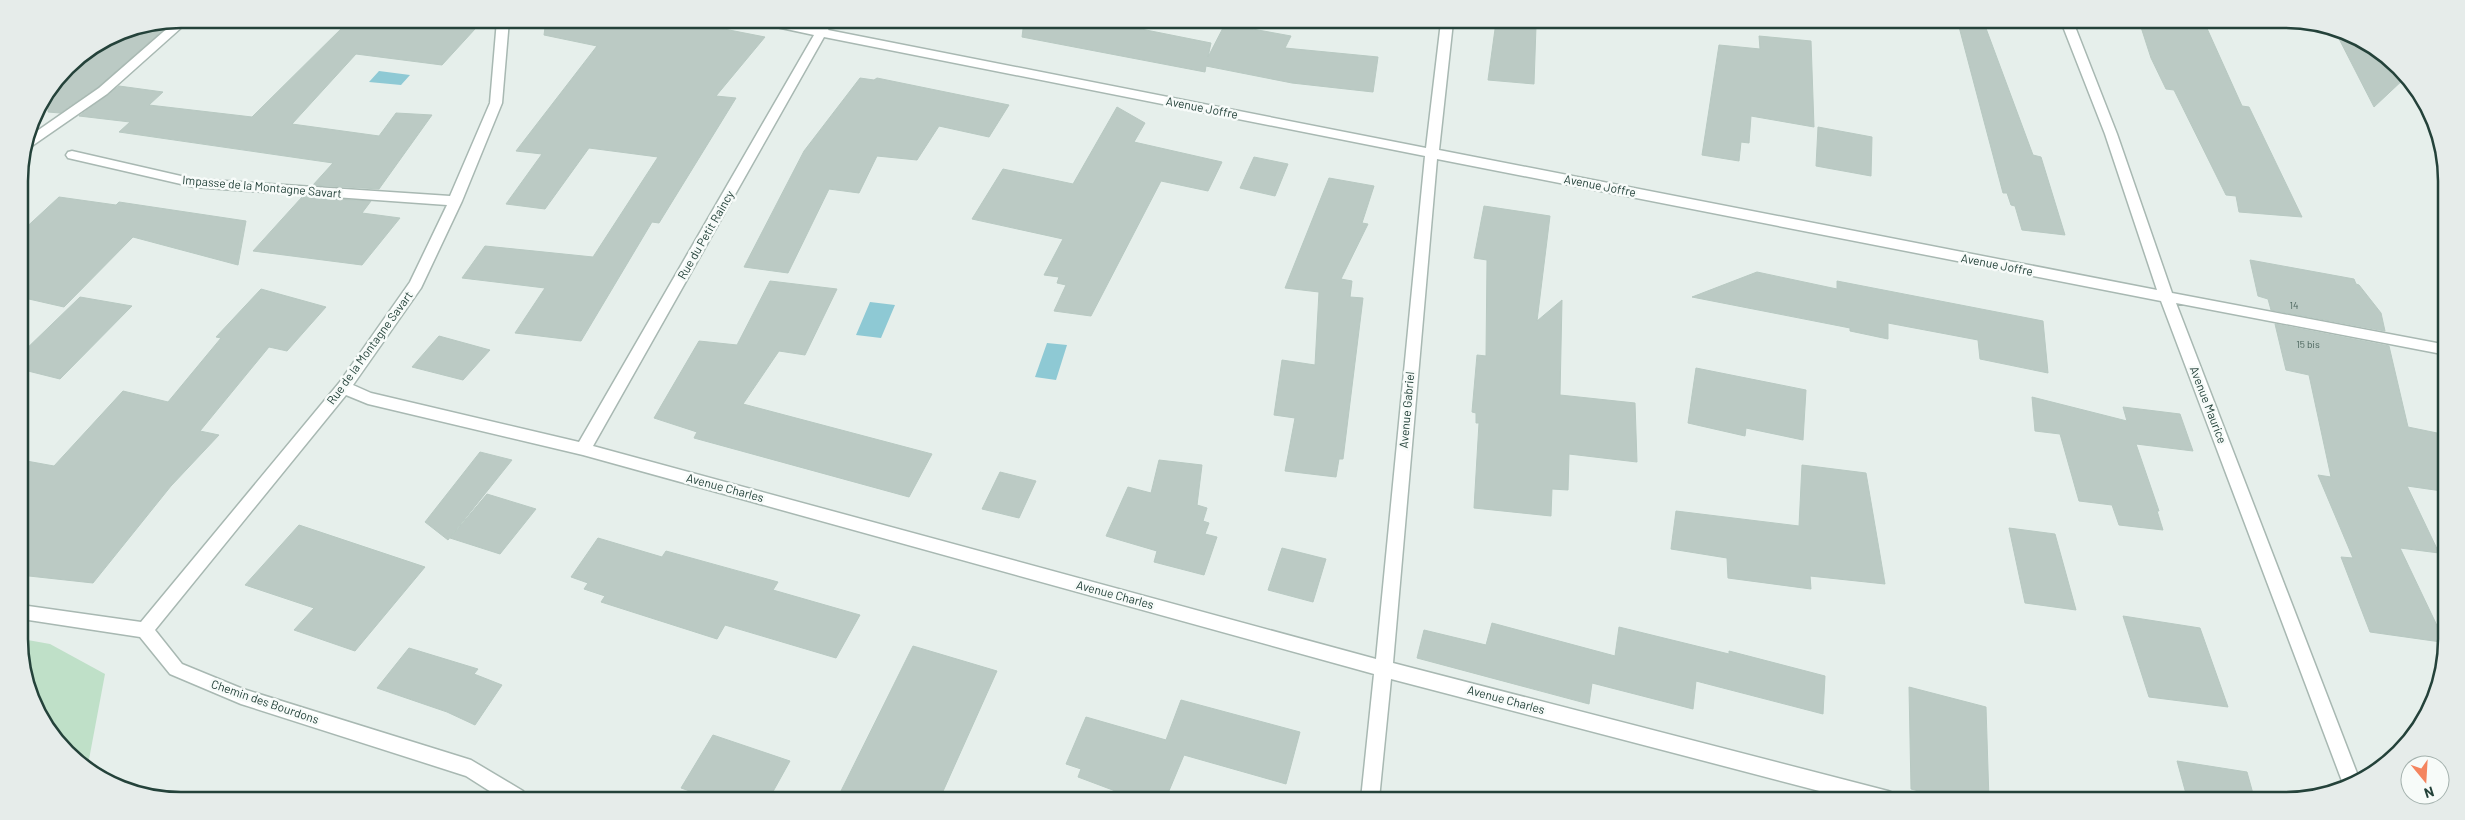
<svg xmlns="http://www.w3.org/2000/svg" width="2465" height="820" viewBox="0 0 2465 820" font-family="Barlow,sans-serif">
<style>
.green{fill:#bfe0c8}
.water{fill:#8ec9d4}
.building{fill:#bbcac4;stroke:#b8c9c2}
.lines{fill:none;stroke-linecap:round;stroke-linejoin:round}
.minor-casing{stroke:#a8b8b2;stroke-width:3}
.minor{fill:#fff;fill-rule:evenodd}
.labels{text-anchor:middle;stroke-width:5;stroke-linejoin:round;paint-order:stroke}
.number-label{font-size:10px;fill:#4a645c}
.street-label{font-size:12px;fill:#24423a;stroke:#f7fbf9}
.rim{fill:none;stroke:#24423a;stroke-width:2.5}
</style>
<rect width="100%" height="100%" fill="#e6efeb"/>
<path class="green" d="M22,639L50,644L105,674L87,770L59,746L22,671Z"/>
<path class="water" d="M379,71L410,75L401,85L369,82Z
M870,302L895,305L881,338L856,335Z
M1047,343L1067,345L1056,380L1035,377Z"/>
<path class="building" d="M351,19H403L475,29L442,65L356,54L292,124L379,136L396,113L432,115L379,189L313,185L333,163L119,132L130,122L79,116L119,86L163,92L149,105L252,117Z
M174,20L98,87L60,113L48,112V94L66,66L119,31Z
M546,20H678L765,37L716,96L736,98L659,223L652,222L581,341L515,333L545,288L462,278L485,246L593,257L658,157L589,148L545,209L506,204L542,154L516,151L597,46L544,35Z
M1024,21H1128L1126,26L1211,43L1208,57L1225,24L1291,36L1285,48L1378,57L1373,92L1292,83L1206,66L1205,72L1022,37Z
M1496,22L1536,26L1534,84L1488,80Z
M1958,23H1984L2033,155L2041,157L2065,235L2022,230L2015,206L2011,205L2007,193H2003Z
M2140,24H2205L2242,106L2249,107L2302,217L2239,212L2236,196L2226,195L2174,90L2166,89L2151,58Z
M2333,27L2366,41L2401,70L2406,77L2374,107Z
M1759,36L1811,41L1814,127L1751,116L1749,143L1741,142L1739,161L1702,155L1719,45L1760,49Z
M860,78L874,80L877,78L1009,105L989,137L939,126L917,160L877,156L859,193L829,189L788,273L744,267L804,151Z
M1117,107L1145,123L1134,142L1222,162L1208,191L1161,181L1091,316L1054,311L1066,285L1057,283L1059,277L1044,275L1063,239L972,219L1003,169L1073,184Z
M1818,127L1872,137L1871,176L1816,166Z
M1254,157L1288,164L1275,196L1240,188Z
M1329,178L1374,186L1362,223L1368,224L1341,279L1352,281L1350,297L1363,298L1343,459H1339L1336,477L1285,471L1295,418L1274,415L1282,360L1315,365L1319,292L1285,288Z
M59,197L116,205L119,202L246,221L238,265L133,237L64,307L20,297L19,234Z
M302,197L371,201L362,213L400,218L362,265L253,251Z
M1484,206L1550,216L1537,321L1562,300L1560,395L1635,403L1637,462L1569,454L1568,490L1552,489L1551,516L1474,508L1479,423H1476V413L1472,412L1477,355L1486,356L1487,260L1474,258Z
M2250,260L2354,279L2356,284L2359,285L2381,313L2385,331L2271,310L2268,299L2258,296Z
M1757,272L1837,289V281L2043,321L2048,373L1980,359L1978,340L1888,323V339L1850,331V328L1692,297Z
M770,281L837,289L805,355L779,351L743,404L932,454L909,497L694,438L697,432L654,418L699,341L737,345Z
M261,289L326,307L287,351L269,347L200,431L219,435L171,486L93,583L29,576L21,567V460L54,466L123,391L168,402L221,338L216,337Z
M80,297L132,306L60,379L20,369V355Z
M2275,324L2389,346L2408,427L2442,434V491L2407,486L2439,553L2400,548L2441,634V642L2370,632L2341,557L2353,558L2318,475L2331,477L2309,375L2286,370Z
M439,336L490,350L463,380L412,367Z
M1696,368L1806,390L1803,440L1746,428L1745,436L1688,423Z
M2032,397L2127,421L2123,407L2180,414L2193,451L2136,444L2159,511H2157L2163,530L2119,525L2112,505L2079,501L2060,434L2035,431Z
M480,452L512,460L448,540L425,522Z
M1159,460L1202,465L1197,505L1207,508L1203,521L1209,523L1205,534L1217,537L1204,575L1154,562L1157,551L1106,536L1128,487L1151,493Z
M1802,465L1866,473L1885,584L1810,576L1811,589L1728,578L1727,558L1671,549L1676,511L1799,526Z
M1000,472L1036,481L1019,518L982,509Z
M487,494L536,509L500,554L450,538Z
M299,525L425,567L355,651L294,630L314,608L245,585Z
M2009,528L2055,534L2076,610L2025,603Z
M598,538L662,557L666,551L778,582L773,590L860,615L836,658L725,625L717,639L601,602L605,596L584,589L588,583L571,577Z
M1282,548L1326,559L1313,602L1268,590Z
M2123,616L2200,628L2228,707L2149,697Z
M1492,623L1615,656L1619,627L1729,654V651L1825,676L1823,714L1696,681L1693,709L1592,683L1589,704L1417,658L1424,630L1486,645Z
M913,646L997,671L940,798L838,797Z
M409,648L478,669L474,674L502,685L475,725L447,712L377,688Z
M1909,687L1986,707L1989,800H1955L1911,789Z
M1181,700L1300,732L1286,784L1184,755L1166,798H1119L1118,792L1078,777L1081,769L1066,764L1086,717L1166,740Z
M713,735L790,761L770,797H707L681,788Z
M2177,761L2247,772L2255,801H2188Z"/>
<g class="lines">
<g class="minor-casing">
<path id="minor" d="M178,19H191L107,94L29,148L24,149L27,138L99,88Z
M497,20H509L502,103L462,201L421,288L353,385L371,393L579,442L814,35L758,23L752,20H777L817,28L822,20H834L828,30L1426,148L1441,22H1453L1439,150L2157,290L2105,134L2062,24H2074L2117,134L2172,293L2442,344V354L2176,303L2360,781L2345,789L2161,301L1437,159L1393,663L1888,791L1895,794L1897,800H1854L1391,679L1379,799H1361L1374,674L583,455L368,404L346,395L155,630L182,664L243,689L471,760L523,791L525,797H499L466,776L241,704L170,674L140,637L22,619L21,605L141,622L339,383L410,282L447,205L194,187L68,158L66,155L68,152L72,151L194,179L450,196L490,103ZM824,37L1425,156L1376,659L593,446Z"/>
</g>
<use href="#minor" class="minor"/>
</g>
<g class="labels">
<g class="number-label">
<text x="2294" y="309">14</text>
<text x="2308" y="348">15 bis</text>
</g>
<g class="street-label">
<text transform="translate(1202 108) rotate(11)" y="4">Avenue Joffre</text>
<text transform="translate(1600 186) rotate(11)" y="4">Avenue Joffre</text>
<text transform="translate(262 187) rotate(5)" y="4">Impasse de la Montagne Savart</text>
<text transform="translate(706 235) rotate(-60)" y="4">Rue du Petit Raincy</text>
<text transform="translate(1997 265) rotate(11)" y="4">Avenue Joffre</text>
<text transform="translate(370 348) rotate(-54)" y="4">Rue de la Montagne Savart</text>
<text transform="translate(2208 405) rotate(69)" y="4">Avenue Maurice</text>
<text transform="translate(1407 410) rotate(-85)" y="4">Avenue Gabriel</text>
<text transform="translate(725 488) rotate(15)" y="4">Avenue Charles</text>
<text transform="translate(1115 595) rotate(15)" y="4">Avenue Charles</text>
<text transform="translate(1506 700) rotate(15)" y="4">Avenue Charles</text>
<text transform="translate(265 702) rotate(19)" y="4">Chemin des Bourdons</text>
</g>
</g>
<path d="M0 0H2465V820H0ZM181 28H2285A153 153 0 0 1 2438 181V639A153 153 0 0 1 2285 792H181A153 153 0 0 1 28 639V181A153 153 0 0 1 181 28Z" fill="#e6ecea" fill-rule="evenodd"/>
<path class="rim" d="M181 28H2285A153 153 0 0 1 2438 181V639A153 153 0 0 1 2285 792H181A153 153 0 0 1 28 639V181A153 153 0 0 1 181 28Z"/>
<g transform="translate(2425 780) rotate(162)"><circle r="24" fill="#f7fbf9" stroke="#a3b1ad"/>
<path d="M0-4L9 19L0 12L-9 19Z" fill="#f4845f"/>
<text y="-8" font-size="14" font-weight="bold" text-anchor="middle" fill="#24423a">N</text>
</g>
</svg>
